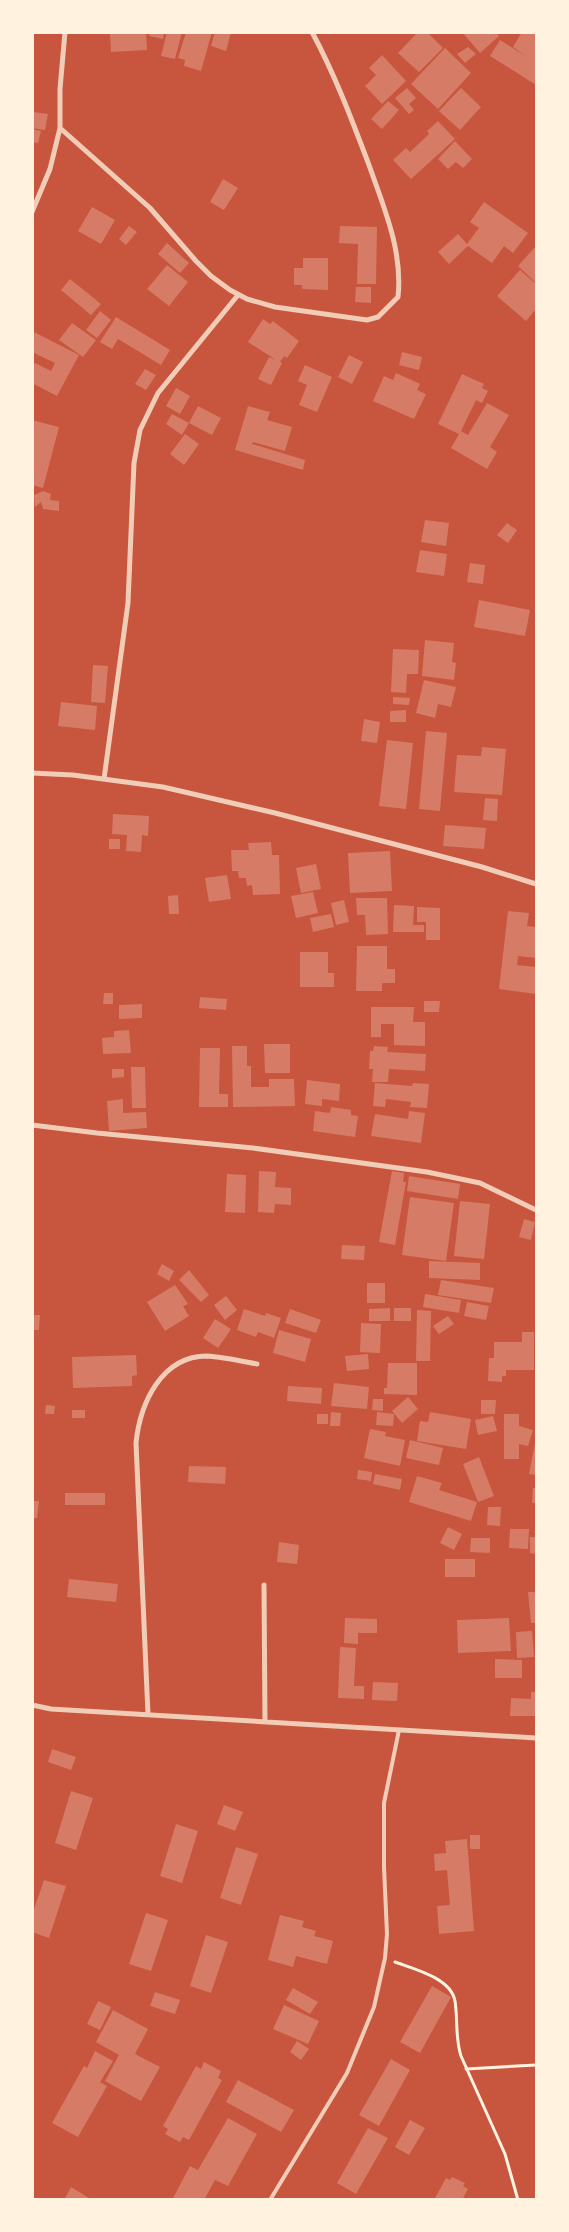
<svg xmlns="http://www.w3.org/2000/svg" width="569" height="2232" viewBox="0 0 569 2232" font-family="'Noto Sans',sans-serif">
<style>
.building{fill:#d67c66}
.lines{fill:none;stroke-linecap:round;stroke-linejoin:round}
.path{stroke:#fff3e0;stroke-width:3}
.service{stroke:#f1ccb7;stroke-width:4}
.minor{stroke:#f1ccb7;stroke-width:5}
</style>
<rect width="100%" height="100%" fill="#c8553d"/>
<path class="building" d="M146,32L147,50L111,52L110,33Z
M150,32H164L163,39L149,36Z
M167,32H182L175,59L161,56Z
M186,32H212L201,71L184,66L185,60L178,58Z
M215,32H231L226,51L211,46Z
M418,32H427L443,48L419,72L398,53Z
M462,32H495L499,36L480,53Z
M522,32H536V85L490,56L500,40L527,57L513,47Z
M468,47L476,54L465,63L457,54Z
M445,48L471,73L438,109L411,84Z
M382,55L406,81L382,104L365,86L376,75L369,68Z
M407,88L416,98L409,104L414,110L409,114L395,98Z
M461,88L481,107L460,130L439,111Z
M388,101L399,110L382,129L371,119Z
M33,112L48,114L45,130L32,128Z
M438,121L455,139L411,179L393,160L406,148L410,152L429,134L427,131Z
M33,129L41,131L38,143L32,142Z
M455,141L472,159L463,168L456,162L448,169L438,159Z
M223,179L238,188L224,210L210,202Z
M484,202L528,233L513,253L504,246L492,263L468,246L449,264L438,252L458,234L467,244L479,228L470,222Z
M92,207L115,220L101,244L78,231Z
M129,226L137,232L126,245L119,239Z
M340,226L377,227L376,284H357L358,244L339,243Z
M167,243L189,263L180,273L158,254Z
M536,246V283L518,266Z
M303,258H328V290L302,289V285H294V268H303Z
M167,265L188,282L169,306L147,289Z
M520,270L536,284V309L526,321L497,296Z
M70,279L101,304L91,315L61,290Z
M356,287H371V303L355,302Z
M100,311L111,320L97,338L86,330Z
M116,317L170,350L161,365L118,339L112,349L100,342Z
M263,319L270,324L273,321L299,341L287,358L284,356L280,362L282,363L271,385L258,379L269,357L276,360L248,342Z
M72,323L96,340L83,357L59,340Z
M32,331L79,355L57,396L32,383V368L35,363L51,371L55,363L32,352Z
M402,352L422,357L419,370L399,365Z
M349,355L363,362L352,384L338,377Z
M305,365L332,377L317,412L299,405L307,385L298,381Z
M145,369L156,375L146,390L135,384Z
M396,373L420,384L417,390L426,394L414,419L373,401L384,376L393,380Z
M462,374L484,384L482,388L488,391L482,403L476,400L461,431L468,435L487,403L509,415L490,447L497,452L487,469L451,448L459,434L438,424Z
M176,388L190,396L180,414L166,406Z
M198,406L221,418L212,435L189,423L182,435L166,424L172,414L189,423Z
M248,406L270,412L267,420L292,427L285,451L253,442L252,444L305,460L303,470L235,450Z
M32,420L59,427L43,488L32,485Z
M185,434L199,444L184,465L170,454Z
M43,491L51,494L50,500L59,501V511L43,509L41,502L35,507L34,495Z
M425,520L449,523L446,546L421,542Z
M507,523L517,530L508,543L497,535Z
M420,550L447,554L444,576L416,572Z
M470,563L485,565L483,584L467,582Z
M479,600L530,610L525,636L474,627Z
M425,640L454,643L452,662L456,663L454,680L422,676Z
M393,649L419,650L418,674H407L406,693L391,692Z
M93,665L108,666L105,703L91,702Z
M424,680L456,687L451,707L438,704L435,718L416,713Z
M393,697L410,698L409,705L393,704Z
M61,702L97,706L95,730L58,726Z
M406,710V722H390V711Z
M364,719L380,722L377,743L361,741Z
M426,731L447,733L440,811L419,809Z
M387,740L413,743L406,809L379,806Z
M482,747L506,749L502,795L454,792L457,755L481,756Z
M485,798L498,799L497,821L483,820Z
M113,814L149,816L148,836L142,835L141,852L126,851L127,835L112,834Z
M445,825L486,828L484,849L443,846Z
M109,839H120V849H109Z
M271,842L272,855H279L280,894L253,895L252,885L247,886L246,878H239L238,871H232L231,850H249L248,843Z
M390,851L392,891L350,893L348,853Z
M316,864L321,889L301,893L296,868Z
M227,875L231,899L209,902L205,878Z
M313,892L318,913L296,918L291,896Z
M178,895L179,914H169L168,896Z
M356,898H387L388,934L366,935L365,915H357Z
M344,900L349,922L336,925L331,903Z
M394,905L414,906L413,925H424V932H393Z
M417,907L440,908V940H426V922H417Z
M508,911L529,913L527,926L536,927V958L518,956L517,965L536,967V994L499,989Z
M331,914L334,927L313,932L310,918Z
M357,946H387V969H395V983H382V991H356Z
M300,952H328V973H334V987H300Z
M104,993H113V1004H103Z
M200,997L227,999L226,1010L199,1008Z
M424,1001H440L439,1012H424Z
M142,1004V1018L119,1019V1005Z
M371,1007H414L413,1022H425V1046L394,1045V1024H381V1037H371Z
M129,1030L131,1053L103,1054L102,1038L114,1037V1031Z
M264,1044H290V1073H265Z
M232,1046H247V1066H251V1087H269V1079H294L295,1106L233,1107Z
M374,1046L388,1047L387,1052L426,1054L425,1071L389,1069L388,1082H372L373,1069H369L370,1051H373Z
M200,1048H220L219,1094H228V1107H199Z
M131,1067H145L146,1108H132Z
M112,1069H124V1077L112,1078Z
M307,1080L340,1084L339,1101L322,1099V1106L305,1104Z
M375,1083L412,1086L413,1083L429,1084L427,1108L410,1107L411,1102L386,1099L385,1107L373,1106Z
M123,1099V1113L146,1112L147,1128L109,1131L107,1101Z
M331,1107L351,1110V1115L358,1116L355,1137L313,1131L315,1111L330,1113Z
M409,1111L425,1113L421,1143L371,1136L375,1114L408,1119Z
M259,1171L276,1172L275,1187L291,1188V1205L275,1204L274,1213L258,1212Z
M392,1171L404,1173L403,1182H406L395,1245L379,1242Z
M227,1174L246,1175L245,1213L225,1212Z
M409,1176L460,1184L458,1199L407,1191Z
M410,1197L454,1203L446,1261L402,1255Z
M460,1201L490,1204L484,1259L454,1256Z
M524,1219L535,1222L531,1240L519,1237Z
M342,1245L365,1246L364,1260L341,1259Z
M429,1261L480,1263V1280L429,1278Z
M162,1264L174,1271L169,1281L157,1274Z
M189,1270L209,1295L201,1302L179,1280Z
M441,1280L494,1288L491,1303L438,1295Z
M367,1283H385V1303H367Z
M175,1285L188,1304L183,1306L189,1316L165,1331L147,1302Z
M425,1294L461,1300L459,1313L423,1307Z
M226,1296L237,1310L225,1320L214,1305Z
M467,1302L489,1306L486,1320L464,1316Z
M390,1308V1321H369V1309Z
M394,1308H411V1321H394Z
M244,1309L265,1316L266,1313L281,1318L274,1338L258,1332L256,1337L237,1330Z
M290,1309L321,1320L316,1333L285,1323Z
M417,1310L431,1311L430,1361H416Z
M32,1315H40L39,1330H32Z
M448,1316L454,1324L439,1334L433,1326Z
M215,1319L231,1329L218,1348L203,1338Z
M361,1323L381,1324L380,1353L360,1352Z
M279,1330L311,1339L305,1362L273,1353Z
M522,1332H534V1370H506V1376H502V1382L488,1381L489,1358H494V1342H522Z
M368,1354L369,1369L347,1371L345,1356Z
M136,1355L137,1375L132,1376V1386L73,1388L72,1357Z
M388,1363H417V1395L384,1394V1388H387Z
M334,1383L369,1387L367,1409L331,1406Z
M288,1386L322,1388L321,1404L287,1401Z
M408,1397L418,1409L402,1423L392,1411Z
M373,1399H383V1411L372,1410Z
M481,1400H496L495,1414H481Z
M46,1405L55,1406L54,1414H45Z
M72,1410H85V1418H72Z
M331,1412L341,1413L340,1426H330Z
M377,1412L394,1414L393,1426L376,1425Z
M430,1412L471,1419L466,1449L417,1441L420,1421L428,1422Z
M317,1414H328V1424H317Z
M504,1414H519V1426L533,1430L528,1446L519,1444V1459H504Z
M493,1416L497,1431L478,1435L475,1420Z
M370,1429L386,1432L385,1436L405,1440L400,1466L364,1458Z
M536,1438V1475L529,1474Z
M410,1440L443,1448L439,1465L406,1458Z
M479,1457L494,1496L478,1502L463,1464Z
M189,1466L226,1467L225,1484L188,1482Z
M358,1470L372,1472L371,1481L357,1479Z
M375,1474L402,1479L400,1490L373,1484Z
M417,1476L442,1483L439,1490L477,1502L471,1521L409,1502Z
M533,1488H536V1503H532Z
M65,1493H105V1505H65Z
M32,1501H39L37,1518H32Z
M488,1507H501L500,1526L487,1525Z
M448,1527L462,1534L454,1550L440,1543Z
M510,1529H529L528,1549L509,1548Z
M530,1537H536V1554L530,1553Z
M471,1538H490V1553L470,1552Z
M279,1542L299,1545L297,1564L277,1562Z
M445,1559H475V1577H445Z
M69,1579L118,1584L116,1602L67,1597Z
M528,1592H536V1623H531Z
M345,1618L377,1619V1633H358V1644L344,1643Z
M509,1618L511,1651L458,1653L457,1620Z
M532,1631L534,1657L517,1658L516,1632Z
M340,1647L356,1648L354,1686H364V1699L338,1698Z
M495,1659L522,1660V1678H495Z
M373,1682L398,1683L397,1701L372,1700Z
M531,1692H536V1716H510L511,1698L531,1699Z
M52,1749L76,1757L71,1770L48,1762Z
M71,1791L93,1798L76,1850L55,1843Z
M224,1805L243,1812L235,1831L217,1824Z
M176,1824L198,1831L182,1883L160,1876Z
M470,1835H480V1849H470Z
M467,1839L474,1931L439,1934L437,1906L450,1905L447,1870L435,1871L434,1854L446,1853L445,1841Z
M236,1847L258,1854L241,1905L220,1898Z
M44,1880L66,1886L49,1938L32,1932V1915Z
M146,1913L168,1920L151,1971L129,1964Z
M280,1915L304,1921L302,1927L316,1931L314,1936L333,1941L327,1964L296,1956L293,1967L268,1960Z
M206,1935L228,1942L211,1993L190,1986Z
M432,1986L451,1997L420,2053L400,2042Z
M293,1988L318,2002L310,2014L286,2000Z
M155,1992L180,2000L175,2014L150,2006Z
M98,2001L111,2007L100,2030L87,2024Z
M284,2005L319,2021L308,2044L273,2029Z
M113,2010L148,2029L135,2054L160,2067L141,2101L105,2081L119,2055L96,2042Z
M297,2041L309,2049L301,2060L290,2052Z
M95,2051L113,2061L100,2082L107,2086L78,2137L52,2123L84,2066L87,2068Z
M391,2059L410,2070L379,2126L359,2115Z
M204,2062L221,2071L218,2078L222,2080L189,2140L183,2137L180,2142L165,2134L168,2129L163,2126L196,2066L201,2069Z
M238,2080L294,2110L281,2132L226,2102Z
M228,2118L257,2134L228,2186L215,2180L204,2200H172L190,2166L198,2170Z
M410,2120L425,2128L409,2155L395,2147Z
M368,2128L388,2138L356,2194L337,2183Z
M452,2177L465,2183L463,2186L468,2189L462,2200H434L446,2178L450,2180Z
M71,2187L89,2198L88,2200H64Z"/>
<g class="lines">
<path class="path" d="M395,1962C414,1969 451,1978 455,2001C458,2020 455,2038 461,2056L505,2154L518,2200
M466,2069L536,2065"/>
<path class="service" d="M270,2200L347,2073L374,2007L385,1958L387,1934L384,1867V1803L399,1730"/>
<path class="minor" d="M60,128L150,208L196,261L211,276L230,290L247,299L275,307L367,320L378,317L398,297C403,251 384,208 369,165C352,120 335,75 312,32
M32,212L50,169L60,128V89L65,32
M32,773L73,775L163,787L275,813L482,867L536,884
M104,779L128,603L134,463L140,430L158,393L238,295
M32,1125L97,1133L253,1148L427,1172L480,1183L536,1210
M264,1585L265,1722
M32,1705L51,1709L536,1738
M148,1714L136,1443C140,1404 161,1356 207,1356C223,1357 241,1361 257,1364"/>
</g>
<rect width="569" height="2232" fill="none" stroke="#fff3e0" stroke-width="68"/>
</svg>
